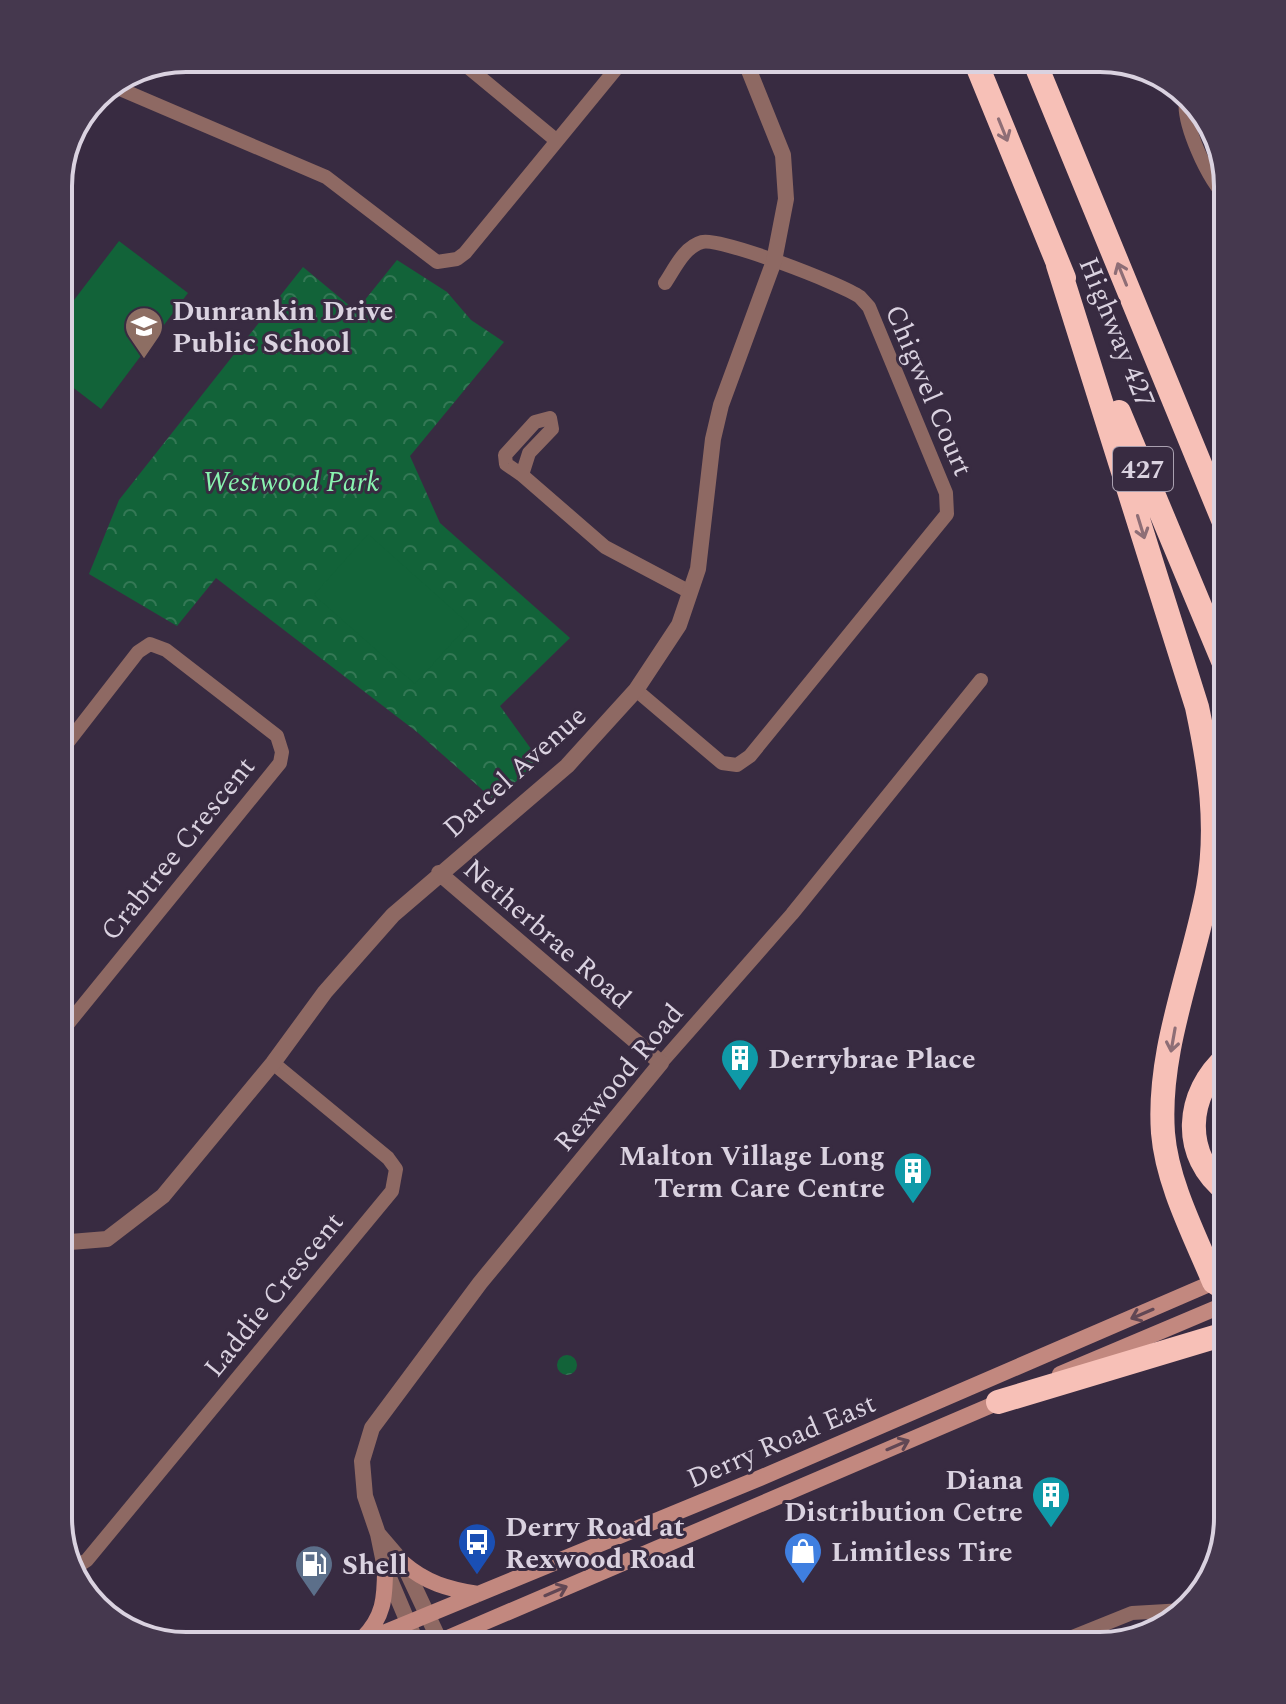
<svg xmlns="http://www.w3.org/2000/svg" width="1286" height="1704" viewBox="0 0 1286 1704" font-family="Spectral,serif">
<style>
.forest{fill:url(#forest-crowns)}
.pitch{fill:#126339}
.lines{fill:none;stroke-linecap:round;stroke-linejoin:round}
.minor{stroke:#8e6963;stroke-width:14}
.tertiary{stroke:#8e6963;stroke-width:16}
.secondary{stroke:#c2887f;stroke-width:16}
.motorway{stroke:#f7c0b7;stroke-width:24}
.oneway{stroke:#8e6e76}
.oneway2{stroke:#614754}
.labels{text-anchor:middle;stroke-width:6;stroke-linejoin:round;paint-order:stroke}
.shield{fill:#382b41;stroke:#a9a0b0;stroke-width:2}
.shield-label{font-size:26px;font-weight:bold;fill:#dad2e0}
.poi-label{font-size:28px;font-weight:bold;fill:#dad2e0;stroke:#382b41;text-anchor:start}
.street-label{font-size:28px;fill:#dad2e0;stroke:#382b41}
.park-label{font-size:28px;font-style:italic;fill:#89f4b0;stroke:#382b41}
.rim{fill:none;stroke:#dad2e0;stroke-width:4}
</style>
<defs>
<pattern id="forest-crowns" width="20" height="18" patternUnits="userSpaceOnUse" patternTransform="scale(2)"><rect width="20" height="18" fill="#126339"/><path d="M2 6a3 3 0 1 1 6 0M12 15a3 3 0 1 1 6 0" fill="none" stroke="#347855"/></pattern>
</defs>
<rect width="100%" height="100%" fill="#382b41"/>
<path class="forest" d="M397,260L447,292L471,320L504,342L410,456L440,523L570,638L500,706L539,760L495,801L417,732L216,578L177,626L89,574L119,500L303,267L356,311Z
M557 1365a10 10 0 1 1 20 0a10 10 0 1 1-20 0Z"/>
<path class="pitch" d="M119,241L188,293L101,409L58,376V321Z
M368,534L469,624L415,684L314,595Z"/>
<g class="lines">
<path class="minor" d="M457,58L557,141
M113,86L326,177L437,262L457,259L465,253L625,58
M1187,97C1179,117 1210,186 1228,198
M522,475L506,464L505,455L535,422L550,418L552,429L529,453L522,475L605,547L690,592
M636,690L722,763L737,765L750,756L947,514L946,493L869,307L860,297C842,284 720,237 702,242C684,247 675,268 665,283
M58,1036L280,763L282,752L277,736L166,650L150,644L138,652L58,755
M661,1063L792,914L981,680
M73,1569L87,1560L392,1191L396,1169L388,1158L273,1063
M1050,1646L1132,1613L1184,1610"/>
<path class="tertiary" d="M58,1243L107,1239L163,1196L273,1063L325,992L393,915L567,766L636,690L679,625L698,569L713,439L721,405L774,261L786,199L783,155L744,58
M379,1535L403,1563L442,1646
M418,1646L385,1568L378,1534L365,1496L362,1461L372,1428L480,1283L661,1063L439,873"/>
<path class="secondary" d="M1060,1374L1228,1303
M403,1563C426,1583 448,1589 478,1594
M362,1639C384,1617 385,1598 385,1568
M352,1646L760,1478L1228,1276
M429,1646L1006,1399"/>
<path class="motorway" d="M974,58L1064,278
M1033,58L1228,532
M1058,265L1197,707C1210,768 1219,826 1208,888C1193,968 1157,1050 1163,1133C1167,1183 1195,1236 1214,1282L1228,1291
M1119,412L1228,673
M1228,1192C1180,1156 1185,1093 1228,1056
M998,1402L1228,1333"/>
</g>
<defs><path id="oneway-shaft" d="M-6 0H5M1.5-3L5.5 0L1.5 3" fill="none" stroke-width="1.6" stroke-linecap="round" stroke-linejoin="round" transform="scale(2)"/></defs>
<g class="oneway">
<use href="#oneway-shaft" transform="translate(1003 130) rotate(68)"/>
<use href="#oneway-shaft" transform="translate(1122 274) rotate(-112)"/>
<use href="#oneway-shaft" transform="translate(1141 527) rotate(73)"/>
<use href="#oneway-shaft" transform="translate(1173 1040) rotate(100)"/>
</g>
<g class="oneway2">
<use href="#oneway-shaft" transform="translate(1142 1314) rotate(157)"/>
<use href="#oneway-shaft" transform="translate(898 1445) rotate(-23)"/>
<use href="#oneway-shaft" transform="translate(556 1591) rotate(-23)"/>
</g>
<defs>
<g id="school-pin" transform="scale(2)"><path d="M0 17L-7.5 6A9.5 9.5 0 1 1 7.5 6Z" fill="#8d6e63" stroke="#382b41"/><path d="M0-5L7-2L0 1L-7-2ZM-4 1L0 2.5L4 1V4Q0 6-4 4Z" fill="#fff"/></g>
<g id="building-pin" transform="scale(2)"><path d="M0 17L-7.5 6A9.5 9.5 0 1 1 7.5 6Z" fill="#0f9aa8" stroke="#382b41"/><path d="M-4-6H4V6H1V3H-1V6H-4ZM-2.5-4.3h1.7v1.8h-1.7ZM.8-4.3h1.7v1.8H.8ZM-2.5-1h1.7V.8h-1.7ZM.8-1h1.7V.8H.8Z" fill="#fff"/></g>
<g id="bus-pin" transform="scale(2)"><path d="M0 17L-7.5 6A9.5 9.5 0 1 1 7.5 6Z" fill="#1a4fb4" stroke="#382b41"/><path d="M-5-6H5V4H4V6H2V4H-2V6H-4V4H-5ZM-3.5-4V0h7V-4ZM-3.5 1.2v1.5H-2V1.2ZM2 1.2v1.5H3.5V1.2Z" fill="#fff"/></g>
<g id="shop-pin" transform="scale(2)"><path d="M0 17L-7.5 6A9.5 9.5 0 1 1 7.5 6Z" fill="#3f7fe0" stroke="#382b41"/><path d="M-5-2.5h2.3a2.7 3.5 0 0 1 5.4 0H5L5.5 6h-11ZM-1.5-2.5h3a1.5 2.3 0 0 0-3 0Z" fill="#fff"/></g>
<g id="fuel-pin" transform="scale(2)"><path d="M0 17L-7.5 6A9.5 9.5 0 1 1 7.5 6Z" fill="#5c6f8a" stroke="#382b41"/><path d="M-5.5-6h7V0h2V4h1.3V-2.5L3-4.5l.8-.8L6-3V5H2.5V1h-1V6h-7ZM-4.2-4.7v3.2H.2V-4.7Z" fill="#fff"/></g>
</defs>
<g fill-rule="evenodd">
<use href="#school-pin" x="144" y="326"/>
<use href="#building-pin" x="740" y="1058"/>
<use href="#building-pin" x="913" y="1171"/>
<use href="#building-pin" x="1051" y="1495"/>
<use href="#bus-pin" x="477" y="1542"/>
<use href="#shop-pin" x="803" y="1551"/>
<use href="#fuel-pin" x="314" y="1564"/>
</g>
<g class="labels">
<rect class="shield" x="1113" y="447" width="60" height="44" rx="6"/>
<g class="shield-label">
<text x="1143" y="478">427</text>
</g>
<g class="poi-label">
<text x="172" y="320">Dunrankin Drive<tspan x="172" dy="32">Public School</tspan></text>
<text x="768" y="1068">Derrybrae Place</text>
<text x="885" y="1165" text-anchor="end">Malton Village Long<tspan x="885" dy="32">Term Care Centre</tspan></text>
<text x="1023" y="1489" text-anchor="end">Diana<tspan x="1023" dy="32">Distribution Cetre</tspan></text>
<text x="505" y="1536">Derry Road at<tspan x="505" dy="32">Rexwood Road</tspan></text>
<text x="831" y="1561">Limitless Tire</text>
<text x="342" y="1574">Shell</text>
</g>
<g class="street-label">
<text transform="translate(1118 332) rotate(68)" y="10">Highway 427</text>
<text transform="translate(930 390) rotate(67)" y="10">Chigwel Court</text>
<text transform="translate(514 771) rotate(-42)" y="10">Darcel Avenue</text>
<text transform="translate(177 848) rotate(-51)" y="10">Crabtree Crescent</text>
<text transform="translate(548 933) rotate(41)" y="10">Netherbrae Road</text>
<text transform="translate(618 1077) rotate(-50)" y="10">Rexwood Road</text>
<text transform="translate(273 1294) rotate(-51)" y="10">Laddie Crescent</text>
<text transform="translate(781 1440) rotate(-23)" y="10">Derry Road East</text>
</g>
<g class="park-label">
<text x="291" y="491">Westwood Park</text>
</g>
</g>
<path d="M0 0H1286V1704H0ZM186 72H1100A114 114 0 0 1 1214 186V1518A114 114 0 0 1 1100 1632H186A114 114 0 0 1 72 1518V186A114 114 0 0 1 186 72Z" fill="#45384e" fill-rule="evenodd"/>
<path class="rim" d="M186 72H1100A114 114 0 0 1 1214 186V1518A114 114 0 0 1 1100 1632H186A114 114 0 0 1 72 1518V186A114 114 0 0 1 186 72Z"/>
</svg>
